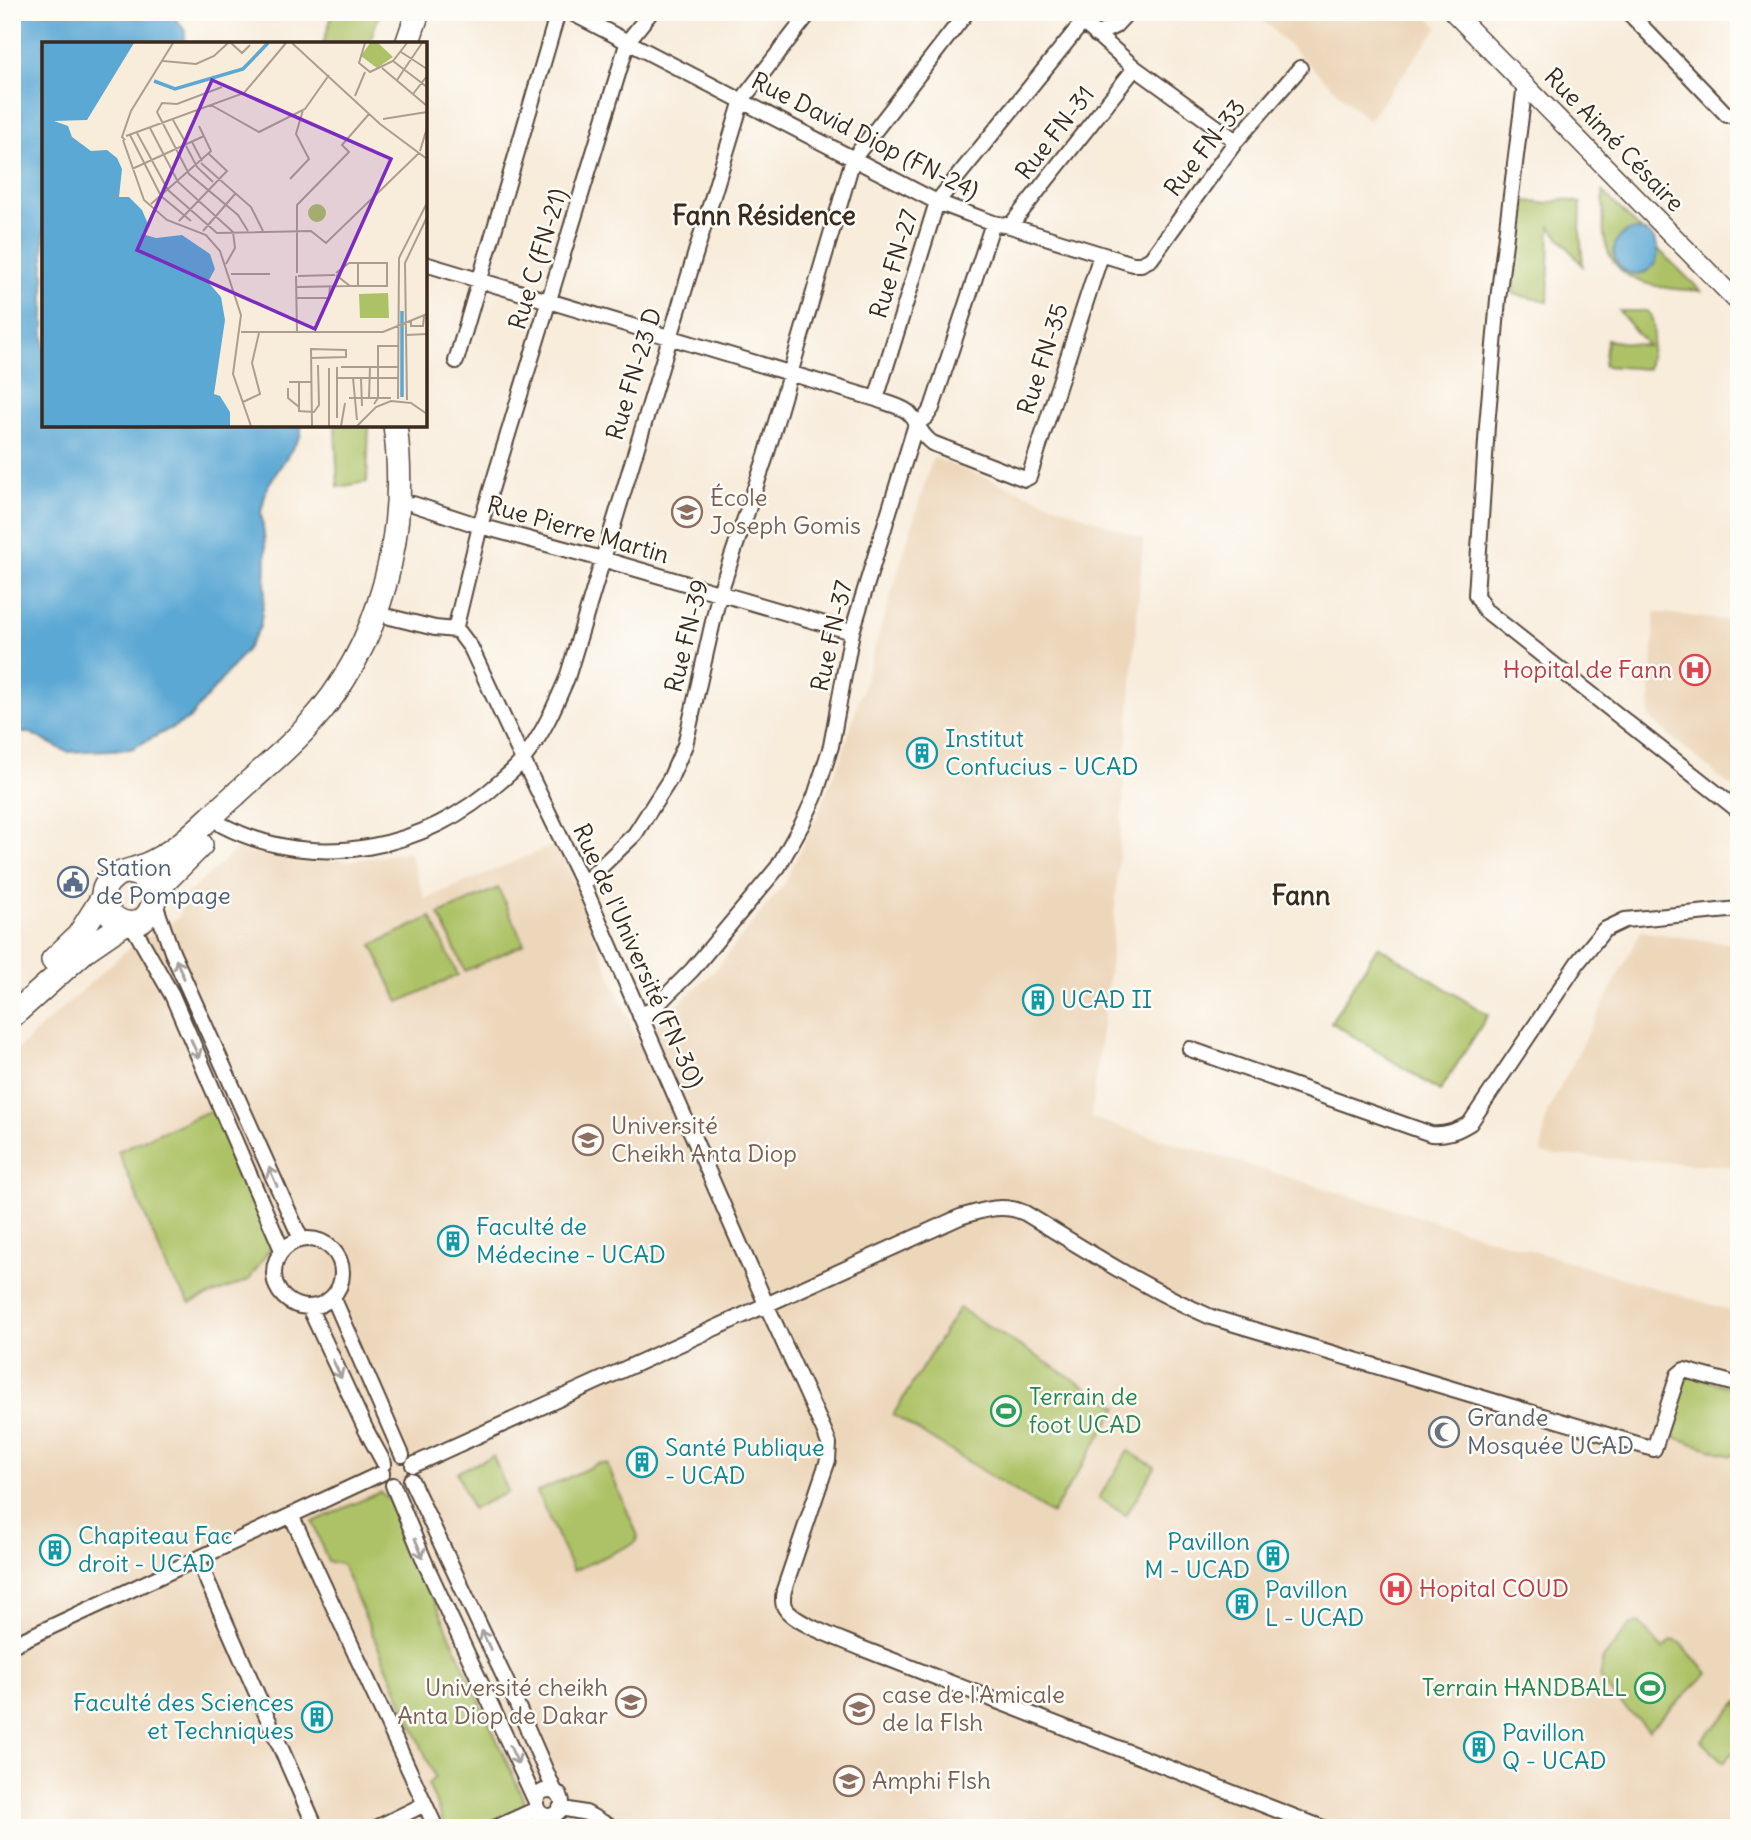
<svg xmlns="http://www.w3.org/2000/svg" width="1751" height="1840" viewBox="0 0 1751 1840" font-family="Delius,sans-serif">
<style>
.built{fill:#edd7bb}
.green{fill:#adc266;stroke:#747642;stroke-width:2}
.water{fill:#5ba8d4;stroke:#4b6979;stroke-width:2}
.lines{fill:none;stroke-linecap:round;stroke-linejoin:round}
.minor-casing{stroke:#57473a;stroke-width:18}
.tertiary-casing{stroke:#57473a;stroke-width:21}
.trunk-casing{stroke:#57473a;stroke-width:26}
.minor{stroke:#fff;stroke-width:14}
.tertiary{stroke:#fff;stroke-width:18}
.trunk{stroke:#fff;stroke-width:23}
.oneway{stroke:#a79f9a}
.labels{text-anchor:middle;stroke-width:5;stroke-linejoin:round;paint-order:stroke}
.street-label{font-size:24px;fill:#3b2a1e;stroke:#fdfcf7}
.education-label{font-size:24px;fill:#785e54;stroke:#fdfcf7;text-anchor:start}
.health-label{font-size:24px;fill:#be3a42;stroke:#fdfcf7;text-anchor:end}
.culture-label{font-size:24px;fill:#0d838f;stroke:#fdfcf7;text-anchor:start}
.service-label{font-size:24px;fill:#4e5e75;stroke:#fdfcf7;text-anchor:start}
.leisure-label{font-size:24px;fill:#27864d;stroke:#fdfcf7;text-anchor:start}
.worship-label{font-size:24px;fill:#5b616d;stroke:#fdfcf7;text-anchor:start}
.neighbourhood-label{font-size:26px;font-weight:bold;fill:#3b2a1e;stroke:#fdfcf7}
.inset-river{fill:none;stroke:#5ba8d4;stroke-width:3.5}
.inset-road{fill:none;stroke:#ac9e8f;stroke-width:2}
.view{fill:#7b2cbf;fill-opacity:0.15;stroke:#7b2cbf;stroke-width:3.5}
.inset-edge{fill:none;stroke:#3b2a1e;stroke-width:3.5}
</style>
<rect width="100%" height="100%" fill="#fdfcf7"/>
<filter id="ink" filterUnits="userSpaceOnUse"><feTurbulence type="fractalNoise" baseFrequency=".0143" numOctaves="2"/><feDisplacementMap in="SourceGraphic" scale="14" xChannelSelector="R" yChannelSelector="G"/><feConvolveMatrix kernelMatrix="1 2 1 2 8 2 1 2 1" color-interpolation-filters="sRGB"/></filter>
<filter id="wash" filterUnits="userSpaceOnUse"><feTurbulence type="fractalNoise" baseFrequency=".00686" numOctaves="4" result="noise"/><feDisplacementMap in="SourceGraphic" scale="28" xChannelSelector="R" yChannelSelector="G"/><feGaussianBlur stdDeviation="1.57" result="paint"/><feColorMatrix in="noise" values="0 0 0 0 0 0 0 0 0 0 0 0 0 0 0 0 0 1.4 0 .05"/><feComposite in="paint" operator="in"/></filter>
<g filter="url(#wash)">
<rect width="100%" height="100%" fill="#f8ecdb"/>
<path class="built" d="M1254,12H1424L1438,27L1368,121Z
M933,457L1143,539L1111,958L1091,1118L1739,1313V1828H12V1054L129,948L178,918L186,895L244,843L295,856L349,861L409,852L425,899L559,843L596,940L640,1047L664,1016L712,973L784,884L811,828L841,759Z
M1655,612L1739,622V789L1729,785L1649,718Z
M1641,931L1739,945V1167L1541,1154L1547,1113Z"/>
<path class="green" d="M333,12H380L369,44H323Z
M1603,192L1642,231L1625,233L1619,238L1630,273L1647,271L1657,258V248L1701,291C1660,288 1611,287 1604,235C1603,221 1604,206 1603,192Z
M1563,199L1581,203L1580,231L1583,266L1550,226L1548,302L1513,294L1520,200L1547,204Z
M1619,311H1647C1660,323 1650,353 1648,369L1604,366L1607,340L1648,346Z
M335,425H369L367,482L338,487Z
M498,888L524,944L465,971L439,914Z
M431,917L458,975L399,1002L372,945Z
M1378,946L1488,1015L1440,1091L1331,1022Z
M216,1108L273,1244L249,1280L190,1303L170,1275L118,1151Z
M959,1308L1118,1407L1052,1514L893,1415Z
M1686,1374L1739,1390L1738,1453L1731,1456L1667,1435L1665,1430L1681,1377Z
M1128,1451L1155,1467L1126,1515L1099,1498Z
M493,1456L508,1492L472,1509L457,1472Z
M599,1463L607,1464L638,1536L635,1543L573,1571L537,1492Z
M380,1492L389,1499L526,1805L476,1828H446L428,1784L435,1777L342,1564L328,1562L313,1522Z
M1639,1623L1663,1649L1672,1640L1679,1642L1708,1673L1649,1730L1616,1699L1599,1677L1603,1659L1630,1625Z
M1739,1701V1747L1723,1762L1701,1740Z"/>
<path class="water" d="M12,12H171L185,31V44H44V425H301V435L267,487L261,512L266,551L265,592L260,627L247,649L189,719L131,749L67,752L30,733H12Z
M1614 252a22 22 0 1 1 44 0a22 22 0 1 1-44 0Z"/>
</g>
<g filter="url(#ink)">
<g class="lines">
<g class="minor-casing">
<path id="minor" d="M570,12L937,202L993,223L1010,226L1133,264H1141L1151,259L1236,141L1300,68
M1071,12L1135,68L1236,141
M1628,12L1727,115
M1096,35L1115,26L1128,12
M1525,84L1498,299L1487,426L1476,595L1485,610L1739,811
M1010,226L1135,68
M425,264L876,399C886,403 900,406 908,412C918,421 917,432 932,443L1025,479L1029,477L1101,255
M456,361L558,12
M876,399L937,202L1082,23
M413,504L480,526L602,559L852,632
M390,617L435,628L455,630
M455,630L459,632L471,648L523,760L583,884L766,1304L825,1433L829,1444L828,1460L784,1590C783,1596 782,1601 784,1606C791,1623 843,1640 861,1648L1323,1828
M455,630L480,526L628,41L651,12
M222,825C315,873 426,850 501,781C509,774 518,767 524,758C543,734 555,706 567,678L742,100L810,12
M583,884L635,834L670,779L685,745L719,595L766,456L853,159L967,12
M154,901L172,952L301,1239
M131,923L172,995L282,1250
M640,1016L653,1009L692,970L778,867L802,824L815,796L831,746L852,632L916,424L926,417L932,408L993,223
M1190,1049L1431,1134C1447,1135 1457,1131 1470,1123L1578,962L1604,930L1625,920L1739,909
M274 1273a34 34 0 1 1 68 0a34 34 0 1 1-68 0Z
M333,1297L402,1455
M309,1307L366,1430L384,1463
M413,1465L960,1217C983,1210 1002,1203 1025,1213C1086,1250 1146,1289 1211,1317L1654,1449L1678,1375L1684,1370L1739,1385
M411,1480L515,1700L555,1792
M393,1485L426,1565L536,1802
M292,1517L436,1828
M198,1560L316,1828
M12,1645L382,1473
M536 1803a13 13 0 1 1 26 0a13 13 0 1 1-26 0Z
M560,1808L586,1813L613,1828
M376,1828L425,1804
M495,1828L537,1809
M534,1828L544,1815"/>
</g>
<g class="tertiary-casing">
<path id="tertiary" d="M1453,12L1739,303"/>
</g>
<g class="trunk-casing">
<path id="trunk" d="M407,44L418,12
M127,872C144,874 153,884 154,901C140,952 78,904 114,877C121,871 134,870 143,866C179,852 206,820 235,795C259,772 286,751 308,726C382,646 409,531 395,425
M154,892L201,845
M53,960L79,935L103,897
M12,1016L87,949L125,923"/>
</g>
<use href="#minor" class="minor"/>
<use href="#tertiary" class="tertiary"/>
<use href="#trunk" class="trunk"/>
</g>
<defs><path id="oneway-shaft" d="M-6 0H5M1.5-3L5.5 0L1.5 3" fill="none" stroke-width="1.6" stroke-linecap="round" stroke-linejoin="round" transform="scale(1.75)"/></defs>
<g class="oneway">
<use href="#oneway-shaft" transform="translate(180 969) rotate(-114)"/>
<use href="#oneway-shaft" transform="translate(195 1049) rotate(67)"/>
<use href="#oneway-shaft" transform="translate(273 1177) rotate(-114)"/>
<use href="#oneway-shaft" transform="translate(337 1369) rotate(65)"/>
<use href="#oneway-shaft" transform="translate(419 1548) rotate(67)"/>
<use href="#oneway-shaft" transform="translate(486 1640) rotate(-115)"/>
<use href="#oneway-shaft" transform="translate(514 1755) rotate(65)"/>
</g>
</g>
<defs>
<g id="school-ring" transform="scale(1.575)"><circle r="9.5" fill="#fdfcf7" stroke="#8d6e63" stroke-width="1.5"/><path d="M0-5L7-2L0 1L-7-2ZM-4 1L0 2.5L4 1V4Q0 6-4 4Z" fill="#8d6e63"/></g>
<g id="hospital-ring" transform="scale(1.575)"><circle r="9.5" fill="#fdfcf7" stroke="#e0444e" stroke-width="1.5"/><path d="M-5-5h3v3.5h4V-5h3V5h-3V1.5h-4V5h-3Z" fill="#e0444e"/></g>
<g id="building-ring" transform="scale(1.575)"><circle r="9.5" fill="#fdfcf7" stroke="#0f9aa8" stroke-width="1.5"/><path d="M-4-6H4V6H1V3H-1V6H-4ZM-2.5-4.3h1.7v1.8h-1.7ZM.8-4.3h1.7v1.8H.8ZM-2.5-1h1.7V.8h-1.7ZM.8-1h1.7V.8H.8Z" fill="#0f9aa8"/></g>
<g id="civic-ring" transform="scale(1.575)"><circle r="9.5" fill="#fdfcf7" stroke="#5c6f8a" stroke-width="1.5"/><path d="M-.6-6.5H3V-4.5H.6V-3L4-1V1h2V6H-6V1h2V-1L-.6-3ZM-1.2 2.5V6h2.4V2.5Z" fill="#5c6f8a"/></g>
<g id="university-ring" transform="scale(1.575)"><circle r="9.5" fill="#fdfcf7" stroke="#8d6e63" stroke-width="1.5"/><path d="M0-5L7-2L0 1L-7-2ZM-4 1L0 2.5L4 1V4Q0 6-4 4Z" fill="#8d6e63"/></g>
<g id="stadium-ring" transform="scale(1.575)"><circle r="9.5" fill="#fdfcf7" stroke="#2e9e5b" stroke-width="1.5"/><path d="M0-5a6.5 5 0 1 0 0 10a6.5 5 0 1 0 0-10ZM-3.5-1.8h7v3.6h-7Z" fill="#2e9e5b"/></g>
<g id="mosque-ring" transform="scale(1.575)"><circle r="9.5" fill="#fdfcf7" stroke="#6b7280" stroke-width="1.5"/><path d="M3.5-4.9A6 6 0 1 0 3.5 4.9A5 5 0 1 1 3.5-4.9Z" fill="#6b7280"/></g>
</defs>
<g fill-rule="evenodd">
<use href="#school-ring" x="687" y="512"/>
<use href="#hospital-ring" x="1695" y="670"/>
<use href="#building-ring" x="922" y="753"/>
<use href="#civic-ring" x="73" y="882"/>
<use href="#building-ring" x="1038" y="1000"/>
<use href="#university-ring" x="588" y="1140"/>
<use href="#building-ring" x="453" y="1241"/>
<use href="#stadium-ring" x="1006" y="1411"/>
<use href="#mosque-ring" x="1444" y="1432"/>
<use href="#building-ring" x="642" y="1462"/>
<use href="#building-ring" x="55" y="1550"/>
<use href="#building-ring" x="1273" y="1556"/>
<use href="#hospital-ring" x="1396" y="1589"/>
<use href="#building-ring" x="1242" y="1604"/>
<use href="#stadium-ring" x="1650" y="1688"/>
<use href="#university-ring" x="631" y="1702"/>
<use href="#university-ring" x="859" y="1709"/>
<use href="#building-ring" x="317" y="1717"/>
<use href="#building-ring" x="1479" y="1747"/>
<use href="#university-ring" x="849" y="1781"/>
</g>
<g class="labels">
<g class="street-label">
<text transform="translate(1055 133) rotate(-52)" y="8">Rue FN-31</text>
<text transform="translate(865 136) rotate(27)" y="8">Rue David Diop (FN-24)</text>
<text transform="translate(1614 140) rotate(46)" y="8">Rue Aimé Césaire</text>
<text transform="translate(1205 148) rotate(-52)" y="8">Rue FN-33</text>
<text transform="translate(538 259) rotate(-73)" y="8">Rue C (FN-21)</text>
<text transform="translate(894 264) rotate(-73)" y="8">Rue FN-27</text>
<text transform="translate(1043 359) rotate(-72)" y="8">Rue FN-35</text>
<text transform="translate(634 374) rotate(-73)" y="8">Rue FN-23 D</text>
<text transform="translate(578 530) rotate(16)" y="8">Rue Pierre Martin</text>
<text transform="translate(687 636) rotate(-76)" y="8">Rue FN-39</text>
<text transform="translate(832 636) rotate(-77)" y="8">Rue FN-37</text>
<text transform="translate(638 956) rotate(66)" y="8">Rue de l'Université (FN-30)</text>
</g>
<g class="education-label">
<text x="710" y="506">École<tspan x="710" dy="28">Joseph Gomis</tspan></text>
<text x="611" y="1134">Université<tspan x="611" dy="28">Cheikh Anta Diop</tspan></text>
<text x="608" y="1696" text-anchor="end">Université cheikh<tspan x="608" dy="28">Anta Diop de Dakar</tspan></text>
<text x="882" y="1703">case de l'Amicale<tspan x="882" dy="28">de la Flsh</tspan></text>
<text x="872" y="1789">Amphi Flsh</text>
</g>
<g class="health-label">
<text x="1672" y="678">Hopital de Fann</text>
<text x="1419" y="1597" text-anchor="start">Hopital COUD</text>
</g>
<g class="culture-label">
<text x="945" y="747">Institut<tspan x="945" dy="28">Confucius - UCAD</tspan></text>
<text x="1061" y="1008">UCAD II</text>
<text x="476" y="1235">Faculté de<tspan x="476" dy="28">Médecine - UCAD</tspan></text>
<text x="665" y="1456">Santé Publique<tspan x="665" dy="28">- UCAD</tspan></text>
<text x="78" y="1544">Chapiteau Fac<tspan x="78" dy="28">droit - UCAD</tspan></text>
<text x="1250" y="1550" text-anchor="end">Pavillon<tspan x="1250" dy="28">M - UCAD</tspan></text>
<text x="1265" y="1598">Pavillon<tspan x="1265" dy="28">L - UCAD</tspan></text>
<text x="294" y="1711" text-anchor="end">Faculté des Sciences<tspan x="294" dy="28">et Techniques</tspan></text>
<text x="1502" y="1741">Pavillon<tspan x="1502" dy="28">Q - UCAD</tspan></text>
</g>
<g class="service-label">
<text x="96" y="876">Station<tspan x="96" dy="28">de Pompage</tspan></text>
</g>
<g class="leisure-label">
<text x="1029" y="1405">Terrain de<tspan x="1029" dy="28">foot UCAD</tspan></text>
<text x="1627" y="1696" text-anchor="end">Terrain HANDBALL</text>
</g>
<g class="worship-label">
<text x="1467" y="1426">Grande<tspan x="1467" dy="28">Mosquée UCAD</tspan></text>
</g>
<g class="neighbourhood-label">
<text x="764" y="225">Fann Résidence</text>
<text x="1301" y="905">Fann</text>
</g>
</g>
<g transform="translate(42 42)">
<rect width="385" height="385" fill="#f8ecdb"/>
<path d="M328,1H336L351,15L335,26L319,14ZM266 171a9 9 0 1 1 18 0a9 9 0 1 1-18 0ZM346,251L347,276H318L317,252Z" fill="#adc266"/>
<path d="M0,1H92L45,78L12,79L26,84L30,95L49,109L65,108L75,116L80,127L77,155H87L100,168L106,182L100,192L114,196L140,193L168,212L173,227L166,240L179,255L183,278L172,352L178,354L188,370V384H0Z" fill="#5ba8d4"/>
<path class="inset-river" d="M112,39L133,47L201,27L226,1M360,355V269"/>
<path class="inset-road" d="M189,1L200,11L208,3M250,1L338,82L385,117M323,1L317,21L328,30L351,19L365,1M359,10L385,27M121,19L154,22L172,14L186,1M351,19L385,45M340,26L385,64M355,38L380,1M180,45L135,62L120,61L115,70L147,132L196,173L206,189M371,52L385,34M313,54L323,30M169,63L217,90L263,67L287,33M341,77L385,70M131,78L145,103M108,86L136,140L191,190L193,206L184,222M95,91L126,148L175,191L269,189L284,201L377,111M88,93L119,154L149,179M84,94L202,51L244,1M81,98L102,158L125,178L164,193L178,209L199,273L191,332L209,384M83,98L80,95L89,69L131,1M150,100L160,119M144,104L155,125L171,140M378,109L385,86M159,121L209,165L221,189M90,127L162,94M248,137L267,117L254,92L261,68M109,162L169,109L157,84M137,179L185,129L167,112M161,189L193,152M316,221V244M255,231V163L307,110L300,103L327,72M189,232H228M294,233L308,244H345V221H307L294,231M254,234L255,291M256,234L293,233M254,245L307,244M255,256H287L288,244M369,279V284H381L382,274M199,290H341L385,272M364,293L385,292M269,316L304,315V308L269,307L270,384M295,325V376M299,325H357M287,326V384M295,336H357M311,336L315,378M319,336L320,364M247,340H269M257,340V369L272,370L277,363L276,323M246,346V356L257,365M307,356H349M327,356L328,325M356,357L357,216L385,161M365,358L363,221L385,175M201,360L218,352L210,321L217,291M332,362L336,356V304H356M299,384L303,361M315,384L334,365L349,359L369,361L385,372"/>
<path class="view" d="M170,38L349,117L273,287L95,208Z"/>
<rect width="385" height="385" class="inset-edge"/>
</g>
<rect width="1751" height="1840" fill="none" stroke="#fdfcf7" stroke-width="42"/>
</svg>
